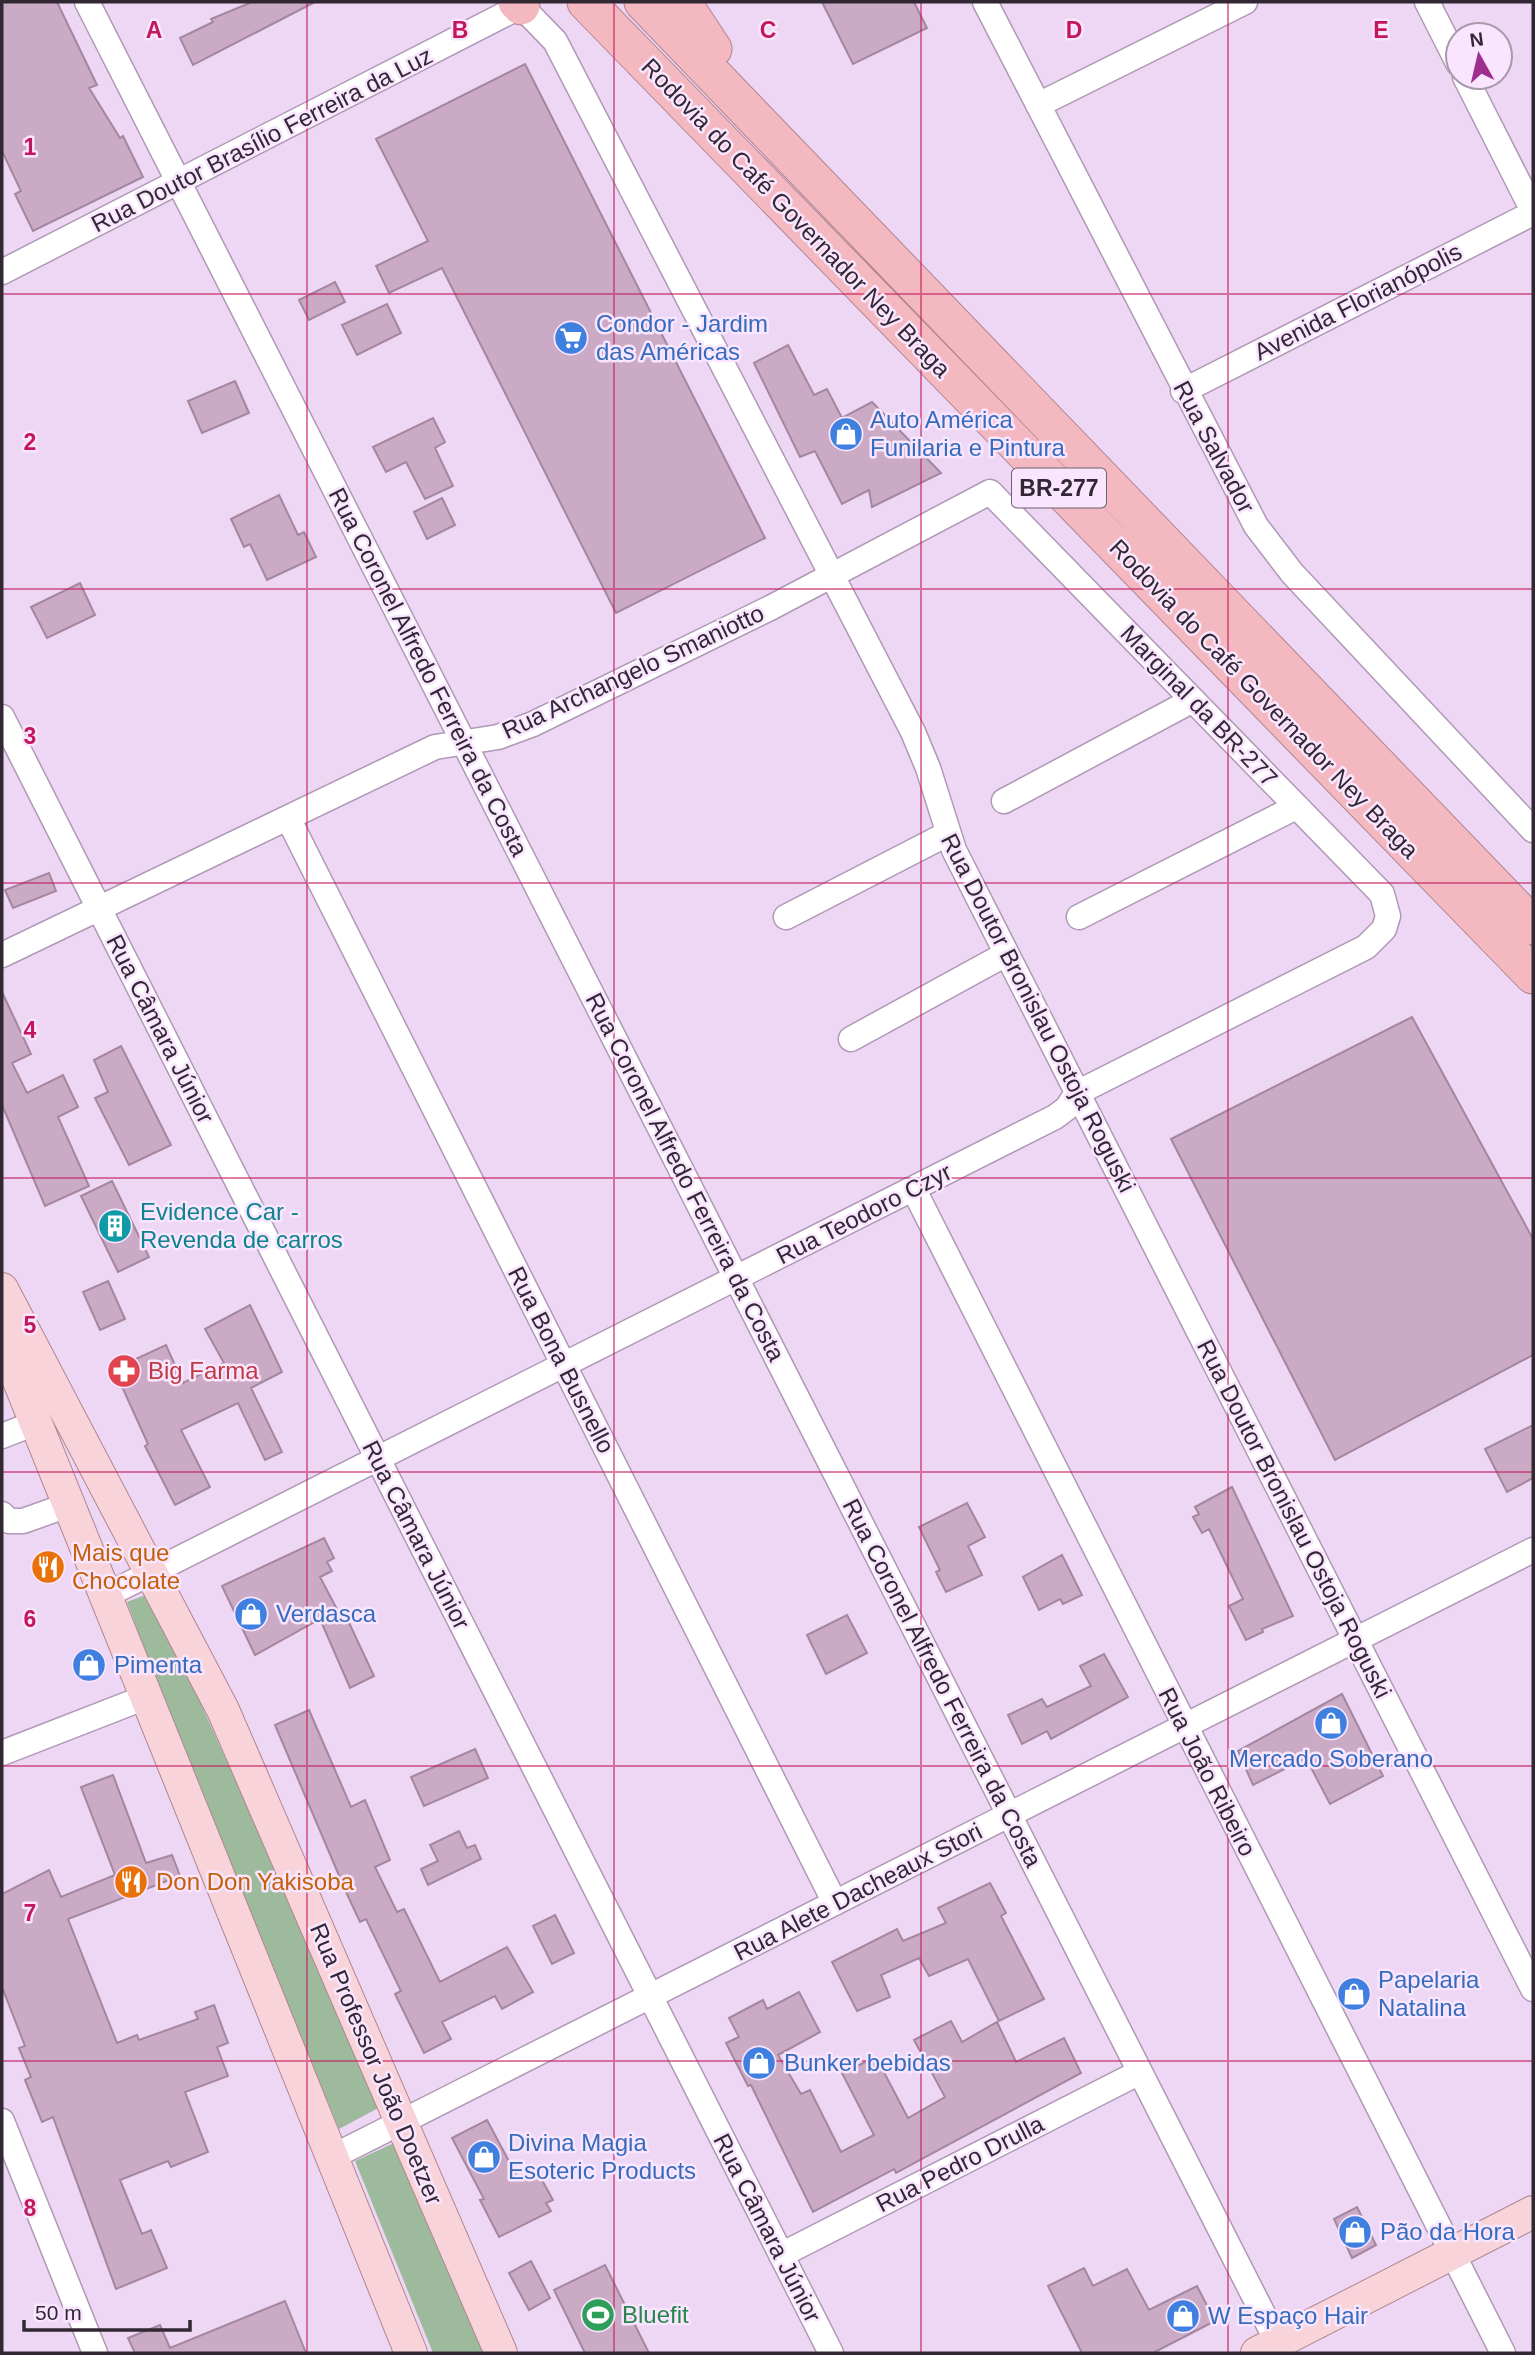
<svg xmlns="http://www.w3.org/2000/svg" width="1535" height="2355" viewBox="0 0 1535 2355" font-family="Helvetica,sans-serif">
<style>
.forest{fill:#9dba9c}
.building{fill:#cbaac5;stroke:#a4879e;stroke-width:2}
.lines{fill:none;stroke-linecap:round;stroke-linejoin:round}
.minor-casing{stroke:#af99b5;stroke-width:27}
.major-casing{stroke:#b08690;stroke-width:34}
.highway-casing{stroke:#b08690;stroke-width:39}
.minor{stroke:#fff;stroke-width:24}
.major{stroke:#f8d4da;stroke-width:32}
.highway{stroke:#f4b8c1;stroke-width:37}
.grid{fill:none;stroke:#c2185b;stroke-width:2;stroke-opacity:0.55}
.labels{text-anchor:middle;stroke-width:5;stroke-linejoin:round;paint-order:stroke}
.shield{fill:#f9e5fe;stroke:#6e6171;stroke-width:2}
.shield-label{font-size:23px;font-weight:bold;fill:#322834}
.street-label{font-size:24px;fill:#322834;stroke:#f9e5fe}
.shop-label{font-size:24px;fill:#366cbe;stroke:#f9e5fe;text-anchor:start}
.culture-label{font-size:24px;fill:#0d838f;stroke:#f9e5fe;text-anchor:start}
.health-label{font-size:24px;fill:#be3a42;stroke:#f9e5fe;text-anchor:start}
.food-label{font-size:24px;fill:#c56008;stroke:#f9e5fe;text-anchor:start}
.leisure-label{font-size:24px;fill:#27864d;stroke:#f9e5fe;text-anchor:start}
.grid-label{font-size:23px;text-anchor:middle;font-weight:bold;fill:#c2185b;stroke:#f9e5fe;stroke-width:5;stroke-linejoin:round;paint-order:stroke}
</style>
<rect width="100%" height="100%" fill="#eed6f5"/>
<path class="forest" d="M151,1593L382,2106L339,2129L175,1731L127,1602Z
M394,2143L487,2353H433L355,2161Z"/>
<path class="building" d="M2,2H57L97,85L89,88L120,138L123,136L143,177L33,231L15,194L21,191L2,151Z
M252,2H315L193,65L180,38L213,22L211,19Z
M822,2H914L927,28L853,64Z
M525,64L765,538L616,613L442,268L389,293L376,266L428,241L376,139Z
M335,282L345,302L309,320L299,300Z
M387,304L401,333L357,355L342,325Z
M788,345L814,395L827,389L842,418L872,402L941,473L872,507L869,490L842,504L815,451L800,457L754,363Z
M235,381L249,413L202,433L188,401Z
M433,418L445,442L435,448L453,486L425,499L406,462L386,472L373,447Z
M279,495L298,535L304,532L316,557L267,580L250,544L244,547L231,519Z
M442,498L455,525L427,539L414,512Z
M80,583L95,615L47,638L31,607Z
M49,873L56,891L13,908L5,890Z
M2,992L31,1054L12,1063L27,1093L63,1075L78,1107L58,1117L89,1186L45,1206L2,1105Z
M1412,1017L1533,1239V1355L1335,1460L1171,1139Z
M121,1046L171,1145L129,1165L95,1098L108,1092L94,1060Z
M112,1181L149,1257L118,1272L81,1196Z
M108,1281L125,1319L100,1330L83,1292Z
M250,1305L282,1372L251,1388L282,1452L265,1460L238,1403L181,1430L210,1487L175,1505L145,1446L148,1444L114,1369L166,1345L183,1383L224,1363L205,1329Z
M1533,1425V1478L1507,1492L1485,1449Z
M1232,1487L1293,1616L1262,1629L1263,1632L1246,1640L1229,1606L1243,1599L1209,1529L1202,1533L1193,1517L1199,1514L1195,1507Z
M967,1503L985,1537L968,1546L982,1575L946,1592L936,1572L940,1570L919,1527Z
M324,1538L334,1558L327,1562L332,1571L320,1577L340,1615L344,1612L374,1676L350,1688L320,1619L255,1655L222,1586Z
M1062,1555L1082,1595L1063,1604L1060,1599L1039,1610L1023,1577Z
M847,1615L867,1653L826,1674L807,1635Z
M1104,1654L1128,1697L1051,1739L1047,1731L1022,1744L1008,1715L1042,1699L1047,1707L1091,1686L1080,1666Z
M1342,1694L1383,1776L1330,1804L1306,1758L1253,1785L1238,1751Z
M309,1710L351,1807L365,1800L390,1860L375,1867L397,1912L404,1909L440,1982L507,1947L533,1992L502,2009L495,1996L442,2022L451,2039L424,2053L395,1994L401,1991L366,1919L360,1922L346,1892L275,1725Z
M475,1749L488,1778L424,1806L411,1777Z
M113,1775L146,1863L172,1855L180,1876L68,1919L117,2043L137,2035L139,2040L198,2019L195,2012L214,2005L228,2043L217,2047L228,2076L185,2092L208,2152L171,2167L168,2161L120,2180L142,2234L151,2230L167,2268L116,2289L53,2117L42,2122L25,2080L31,2077L19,2048L25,2046L2,1987V1894L49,1870L61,1897L115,1875L81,1787Z
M459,1831L467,1848L475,1845L481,1859L428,1885L421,1869L438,1861L430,1845Z
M990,1883L1006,1913L1001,1916L1044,1999L999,2021L968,1959L929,1976L919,1958L881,1975L890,1997L857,2011L832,1962L897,1929L903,1941L946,1923L938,1908Z
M555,1915L574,1953L552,1964L533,1926Z
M799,1992L820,2032L778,2055L801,2094L810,2090L841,2152L874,2135L842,2073L876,2057L908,2118L945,2097L914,2040L951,2021L962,2042L997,2022L1016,2062L1064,2038L1081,2073L896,2173L894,2169L813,2212L751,2085L748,2086L726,2043L739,2037L729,2018L763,2000L767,2009Z
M487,2120L519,2180L537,2171L553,2200L546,2203L551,2211L499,2237L480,2200L484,2199L452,2138Z
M1357,2207L1376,2245L1352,2258L1334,2219Z
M531,2261L550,2298L529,2310L509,2273Z
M605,2265L649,2353H585L554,2290Z
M1084,2268L1093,2286L1127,2269L1149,2310L1197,2286L1215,2321L1153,2353H1082L1048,2286Z
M285,2301L306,2353H135L128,2338L160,2325L170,2348Z"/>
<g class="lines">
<g class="minor-casing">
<path id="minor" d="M87,2L1283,2353
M985,2L1256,526L1292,573L1533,830
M1427,2L1458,63
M1465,77L1533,211
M1038,105L1245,2
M2,272L521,6L555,41L913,732L928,768L954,850L1533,1989
M1183,391L1533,213
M2,717L831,2353
M1004,801L1193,700
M288,818L835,1903
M786,917L947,834
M1079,917L1296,807
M2,955L435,747L498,737L533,724L772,607L990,492L1382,894L1388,916L1384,929L1366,947L1077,1093L1067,1108L1055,1117L105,1596
M851,1039L1006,954
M914,1190L1503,2353
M2,1436L35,1423
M2,1514L9,1521H23L68,1505
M2,1753L146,1697
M2,2121L95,2353
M332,2157L1533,1550
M781,2255L1140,2072"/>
</g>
<g class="major-casing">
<path id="major" d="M2,1289L223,1710L501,2353
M2,1339L411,2353
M1257,2353L1533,2212"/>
</g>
<g class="highway-casing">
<path id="highway" d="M517,2L521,6
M586,2L1533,975
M643,2L1533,926
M682,2L713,49"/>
</g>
<use href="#minor" class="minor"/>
<use href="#major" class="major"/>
<use href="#highway" class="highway"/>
</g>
<path class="grid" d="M307,2V2353M614,2V2353M921,2V2353M1228,2V2353M2,294H1533M2,589H1533M2,883H1533M2,1178H1533M2,1472H1533M2,1766H1533M2,2061H1533"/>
<defs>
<g id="supermarket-disc" transform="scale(1.75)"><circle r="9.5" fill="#3f7fe0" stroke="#f9e5fe"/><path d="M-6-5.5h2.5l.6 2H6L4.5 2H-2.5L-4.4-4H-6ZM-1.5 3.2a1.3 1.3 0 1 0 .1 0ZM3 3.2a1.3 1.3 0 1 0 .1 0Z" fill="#fff"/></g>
<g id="shop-disc" transform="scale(1.75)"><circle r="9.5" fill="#3f7fe0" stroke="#f9e5fe"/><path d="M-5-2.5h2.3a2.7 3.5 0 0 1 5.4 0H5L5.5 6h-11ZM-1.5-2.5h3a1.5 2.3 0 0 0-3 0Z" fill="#fff"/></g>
<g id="building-disc" transform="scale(1.75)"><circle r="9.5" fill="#0f9aa8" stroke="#f9e5fe"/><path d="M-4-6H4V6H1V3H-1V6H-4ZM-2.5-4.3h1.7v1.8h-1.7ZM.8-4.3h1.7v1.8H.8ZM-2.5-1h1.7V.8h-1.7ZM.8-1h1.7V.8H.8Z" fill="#fff"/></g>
<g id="pharmacy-disc" transform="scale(1.75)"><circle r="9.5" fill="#e0444e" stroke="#f9e5fe"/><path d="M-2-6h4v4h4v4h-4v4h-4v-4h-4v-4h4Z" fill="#fff"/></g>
<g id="restaurant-disc" transform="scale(1.75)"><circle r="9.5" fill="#e8710a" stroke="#f9e5fe"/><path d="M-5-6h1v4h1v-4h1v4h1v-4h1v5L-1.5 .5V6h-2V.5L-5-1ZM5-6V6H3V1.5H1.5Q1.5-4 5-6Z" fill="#fff"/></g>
<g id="stadium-disc" transform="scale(1.75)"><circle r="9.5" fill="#2e9e5b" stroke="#f9e5fe"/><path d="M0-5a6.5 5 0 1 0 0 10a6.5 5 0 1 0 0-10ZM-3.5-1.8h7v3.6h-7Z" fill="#fff"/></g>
</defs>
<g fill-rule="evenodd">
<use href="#supermarket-disc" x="571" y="338"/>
<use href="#shop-disc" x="846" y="434"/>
<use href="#building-disc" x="115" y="1226"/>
<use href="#pharmacy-disc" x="124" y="1371"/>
<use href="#restaurant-disc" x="48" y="1567"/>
<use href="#shop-disc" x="251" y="1614"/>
<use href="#shop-disc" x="89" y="1665"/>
<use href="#shop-disc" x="1331" y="1723"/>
<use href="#restaurant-disc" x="131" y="1882"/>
<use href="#shop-disc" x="1354" y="1994"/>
<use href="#shop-disc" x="759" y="2063"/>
<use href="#shop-disc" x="484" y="2157"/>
<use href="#shop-disc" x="1355" y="2232"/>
<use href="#stadium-disc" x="598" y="2315"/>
<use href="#shop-disc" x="1183" y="2316"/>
</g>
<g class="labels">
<rect class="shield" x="1012" y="468.5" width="94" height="39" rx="5"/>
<g class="shield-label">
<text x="1059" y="496">BR-277</text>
</g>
<g class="street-label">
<text transform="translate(262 140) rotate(-27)" y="8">Rua Doutor Brasílio Ferreira da Luz</text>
<text transform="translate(796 218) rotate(46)" y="8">Rodovia do Café Governador Ney Braga</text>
<text transform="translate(1358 302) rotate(-27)" y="8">Avenida Florianópolis</text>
<text transform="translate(1214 447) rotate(62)" y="8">Rua Salvador</text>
<text transform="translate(428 672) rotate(63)" y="8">Rua Coronel Alfredo Ferreira da Costa</text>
<text transform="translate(633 672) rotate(-25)" y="8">Rua Archangelo Smaniotto</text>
<text transform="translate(1264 699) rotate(46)" y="8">Rodovia do Café Governador Ney Braga</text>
<text transform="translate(1199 706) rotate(46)" y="8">Marginal da BR-277</text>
<text transform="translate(1038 1013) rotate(63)" y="8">Rua Doutor Bronislau Ostoja Roguski</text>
<text transform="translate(160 1029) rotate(63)" y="8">Rua Câmara Júnior</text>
<text transform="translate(685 1177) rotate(63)" y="8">Rua Coronel Alfredo Ferreira da Costa</text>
<text transform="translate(864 1214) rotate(-27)" y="8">Rua Teodoro Czyr</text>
<text transform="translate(561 1360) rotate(63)" y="8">Rua Bona Busnello</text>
<text transform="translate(1294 1519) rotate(63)" y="8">Rua Doutor Bronislau Ostoja Roguski</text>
<text transform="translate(416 1535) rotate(63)" y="8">Rua Câmara Júnior</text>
<text transform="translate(942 1683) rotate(63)" y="8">Rua Coronel Alfredo Ferreira da Costa</text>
<text transform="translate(1207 1772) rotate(63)" y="8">Rua João Ribeiro</text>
<text transform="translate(858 1892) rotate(-27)" y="8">Rua Alete Dacheaux Stori</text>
<text transform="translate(376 2064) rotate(67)" y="8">Rua Professor João Doetzer</text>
<text transform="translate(960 2164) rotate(-27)" y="8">Rua Pedro Drulla</text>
<text transform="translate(767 2228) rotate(63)" y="8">Rua Câmara Júnior</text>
</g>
<g class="shop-label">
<text x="596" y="332">Condor - Jardim<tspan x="596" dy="28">das Américas</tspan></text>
<text x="870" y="428">Auto América<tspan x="870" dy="28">Funilaria e Pintura</tspan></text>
<text x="276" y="1622">Verdasca</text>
<text x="114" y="1673">Pimenta</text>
<text x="1331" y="1767" text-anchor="middle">Mercado Soberano</text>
<text x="1378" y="1988">Papelaria<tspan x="1378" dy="28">Natalina</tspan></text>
<text x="784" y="2071">Bunker bebidas</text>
<text x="508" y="2151">Divina Magia<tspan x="508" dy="28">Esoteric Products</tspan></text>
<text x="1380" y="2240">Pão da Hora</text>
<text x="1208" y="2324">W Espaço Hair</text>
</g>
<g class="culture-label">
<text x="140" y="1220">Evidence Car -<tspan x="140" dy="28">Revenda de carros</tspan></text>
</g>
<g class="health-label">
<text x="148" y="1379">Big Farma</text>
</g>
<g class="food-label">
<text x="72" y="1561">Mais que<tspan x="72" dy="28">Chocolate</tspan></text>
<text x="156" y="1890">Don Don Yakisoba</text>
</g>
<g class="leisure-label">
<text x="622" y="2323">Bluefit</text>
</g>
</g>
<g class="grid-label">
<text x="154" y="38">A</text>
<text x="460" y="38">B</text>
<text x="768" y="38">C</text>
<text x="1074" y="38">D</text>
<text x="1381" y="38">E</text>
<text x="30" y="155">1</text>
<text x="30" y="450">2</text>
<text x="30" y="744">3</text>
<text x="30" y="1038">4</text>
<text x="30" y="1333">5</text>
<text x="30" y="1627">6</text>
<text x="30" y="1921">7</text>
<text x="30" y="2216">8</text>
</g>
<rect width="1535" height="2355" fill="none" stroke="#322834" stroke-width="7"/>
<g transform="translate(1479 56) rotate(352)"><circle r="33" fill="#f9e5fe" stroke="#a999ad" stroke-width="2"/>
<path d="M0-5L12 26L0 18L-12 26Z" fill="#9e2f8e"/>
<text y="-10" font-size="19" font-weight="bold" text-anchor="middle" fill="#322834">N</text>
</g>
<path d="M24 2320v10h166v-10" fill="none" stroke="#322834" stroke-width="3.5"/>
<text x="35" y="2320" font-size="21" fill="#322834" stroke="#f9e5fe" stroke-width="5" paint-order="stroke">50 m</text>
</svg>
